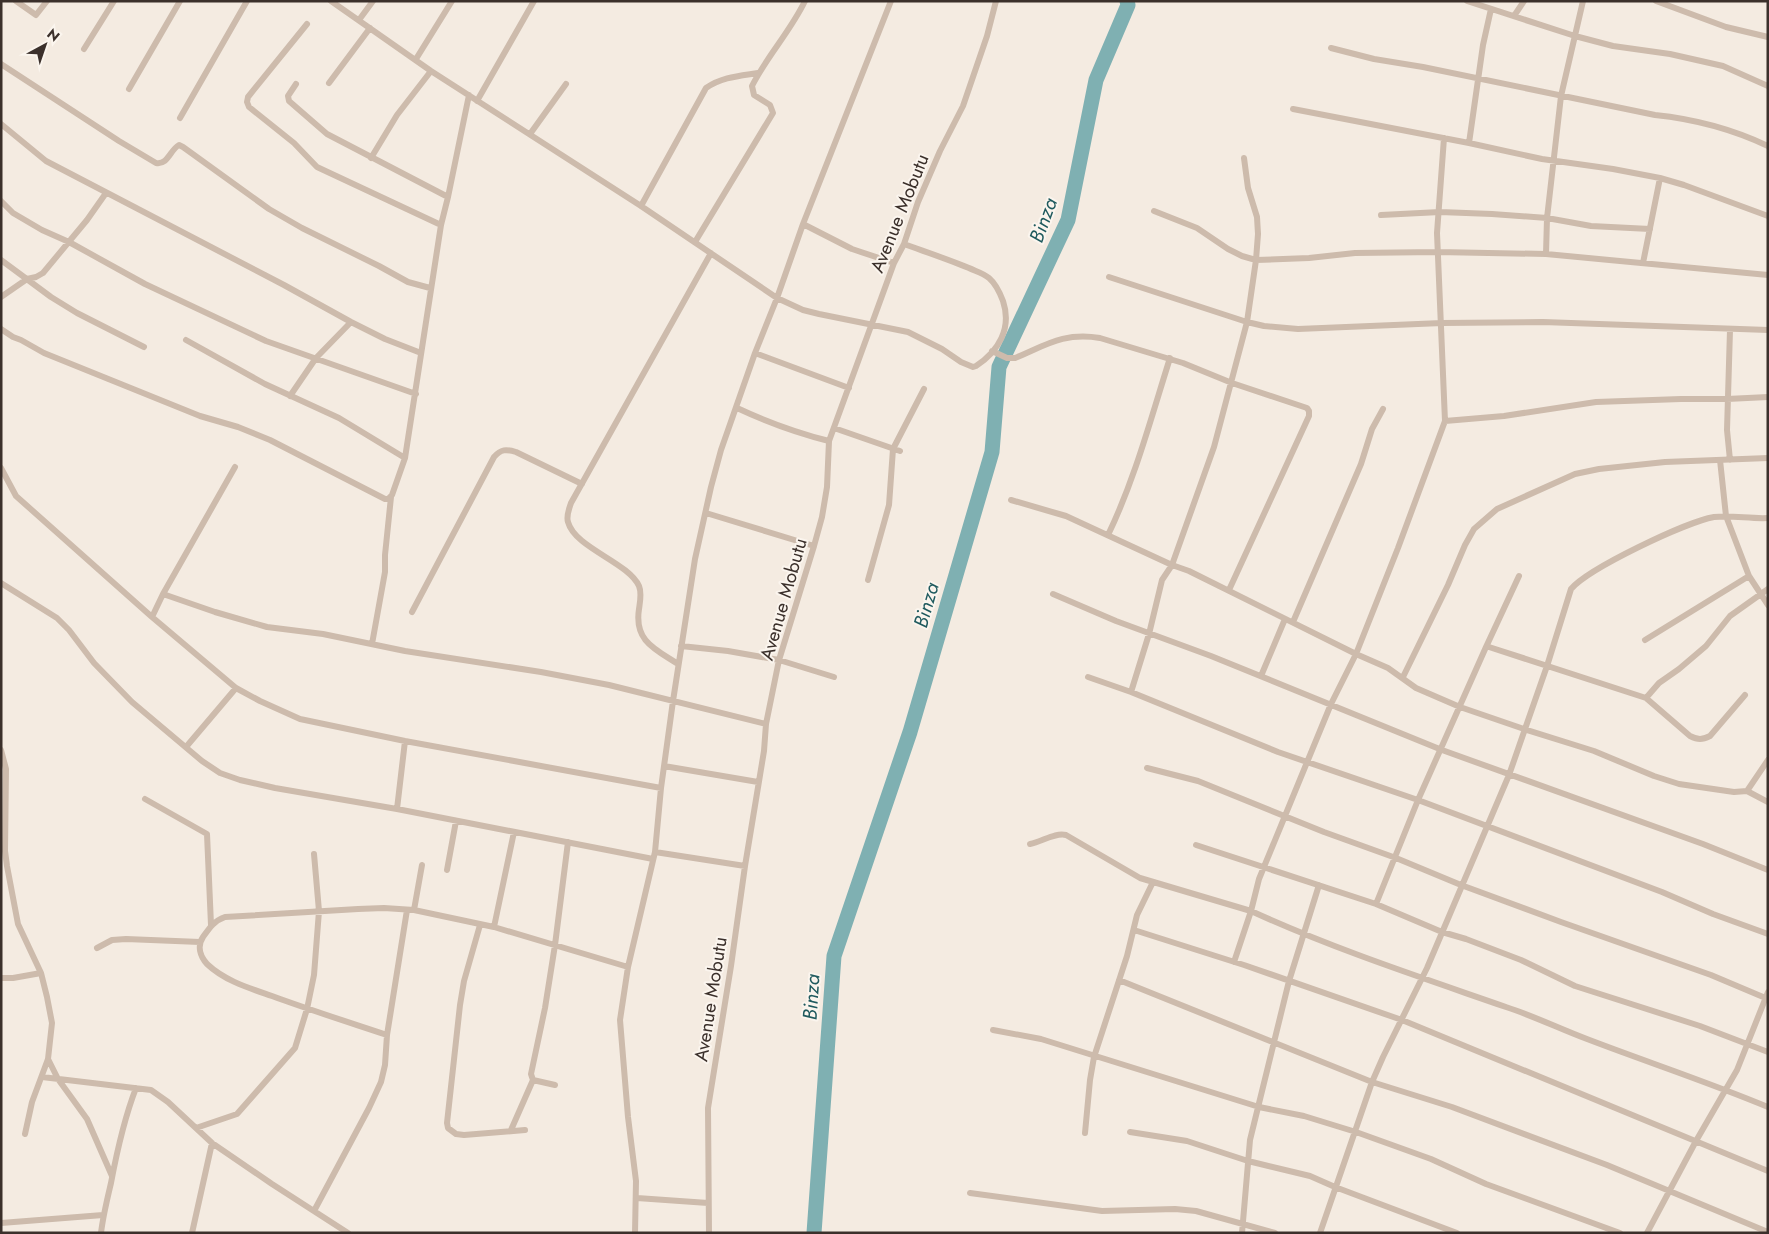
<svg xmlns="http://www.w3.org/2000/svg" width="1769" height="1234" viewBox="0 0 1769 1234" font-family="Jost,sans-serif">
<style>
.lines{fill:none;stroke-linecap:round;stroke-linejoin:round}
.river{stroke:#7fb0b2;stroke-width:15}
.minor{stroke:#cdbbac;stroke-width:6}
.labels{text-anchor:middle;stroke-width:4;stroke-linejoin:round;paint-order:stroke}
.street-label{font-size:19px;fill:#3b302b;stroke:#fbf5ee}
.water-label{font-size:20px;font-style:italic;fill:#1f5a5e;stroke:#fbf5ee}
</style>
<rect width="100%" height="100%" fill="#f4ebe1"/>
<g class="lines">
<path class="river" d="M814,1233L834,956L910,732L992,452L999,367L1068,220L1096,80L1128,5L1127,1"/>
<path class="minor" d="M16,1L36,15L47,1
M331,1L431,71L641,206L777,298L803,310L819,314L908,332L942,349L961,362L973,367L976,366C999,351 1012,328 1003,301C1000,293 996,284 989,278C983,273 975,271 969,268C947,259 926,252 904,244
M1467,1L1575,36L1613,46L1670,54L1723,66L1768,86
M1656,1L1726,27L1768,37
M1514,16L1524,1
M359,20L373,1
M307,24L248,97L247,102L249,107L294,143L317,167L441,225
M1331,48L1374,59L1423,67L1655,115C1694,119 1732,129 1768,146
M84,49L114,1
M416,59L452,1
M1,64L119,141L156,163C168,165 170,150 179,145L183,147L269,209L302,228L379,266L408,282L430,288
M329,83L370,28
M296,84L288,96L289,101L327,134L448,197
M129,89L180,1
M477,101L534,1
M1293,109L1469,143L1542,159L1613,169L1660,178L1684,185L1768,216
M180,118L247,1
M1,124L46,161L284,285L351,322L385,339L421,353
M530,134L566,84
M1444,138L1437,233L1445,421L1398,548L1356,654L1331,704L1259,879L1251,911C1334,949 1420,977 1506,1007C1534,1016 1560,1029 1587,1039C1647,1062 1708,1082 1768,1107
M1469,143L1483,45L1491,9
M371,158L397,115L431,71
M1,201L13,213L42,230L69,242L145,284L266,341L416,394
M641,206L706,88C722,77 739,76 758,73
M1154,211L1197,228L1228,249L1242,256L1256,260L1309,258L1355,253L1438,252L1546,254L1768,275
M1381,215L1440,212L1492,214L1547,218L1591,226L1650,229
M803,224L852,249L894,263
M695,242L773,113L770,105L754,95L752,86C767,56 790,32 805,1
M1546,254L1547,218L1561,96L1583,1
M1,260L51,297L77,313L144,347
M1643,263L1660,178
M1109,277L1247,322L1264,326L1298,329L1442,323L1543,322L1768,330
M1,297L27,279L36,277L43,273L87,220L106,193
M1,329L13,337L21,340L44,353L200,416L238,427L270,440L385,499H388L392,495L405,458L441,225L448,197L469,95
M186,340L265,384L339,418L405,458
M992,351L1007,358H1015C1046,345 1064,332 1100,338L1183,363L1232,383L1307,408L1309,411V416L1229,590
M755,353L849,388
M290,396L316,358L351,322
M737,408C767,422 797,433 829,441
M1445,421L1504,416L1596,402L1681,399H1727L1768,397
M834,428L900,451
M1720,460L1726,516L1749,576L1768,605
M1730,460L1727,430L1730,330
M1,468L16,496L152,617L236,688L260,701L300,719L405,741L661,788
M1011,500L1066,516L1172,565L1189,571L1356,654L1388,668L1416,688L1460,707L1524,729L1594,751L1654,776L1679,784L1734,792L1747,791L1768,802
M706,513L814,546
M1108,535C1135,479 1151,418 1170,358
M868,580L889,505L893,449L924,389
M1,583L57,618L69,630L94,663L132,702L202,761L220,773L240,780L275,788L397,809L653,859
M163,594L235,467
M1053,594L1116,621L1211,656L1442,750L1703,844L1768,870
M412,612L494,457C501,449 506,449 516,452L582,484
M152,617L163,594L215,612L267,627L323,634L405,651L541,672L609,685L766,724
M1293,622L1361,464L1372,429L1383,409
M1645,640L1749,576
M372,644L385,572V555L391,497
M681,646L728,651L779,660L834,677
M1486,647L1519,576
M678,664C655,649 634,641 639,609C640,602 642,593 639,586C628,562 575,548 568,522C566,516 569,509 571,503L711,253
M1261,676L1285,619
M1088,677L1131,692L1278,752L1418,800L1662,892L1713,914L1768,934
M1403,677L1448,585L1465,545L1474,529L1497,509L1575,474L1599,469L1665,462L1768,458
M1131,692L1149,634L1162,580L1172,565L1214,447L1247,322L1256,260L1258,234L1257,217L1248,188L1244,158
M1646,698L1659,683L1679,669L1706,646L1730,616L1768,589
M186,747L236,688
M1,750L6,769L5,851L7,866L18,924L41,973L47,997L52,1023L48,1059L32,1102L25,1134
M664,766L758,782
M1147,768L1198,781L1324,832L1396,858L1461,885L1561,922L1711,975L1768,999
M1747,791L1768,760
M145,799L207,834L211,925
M397,809L405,741
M1030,844C1042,842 1055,832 1066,835L1140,878L1251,911L1234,962
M1196,845L1376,904L1442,932L1466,939L1521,960L1575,986L1700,1026L1768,1052
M655,852L745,866
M447,870L456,821
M1376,904L1418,800L1486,647H1489L1646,698L1690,736C1698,740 1702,740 1710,736L1745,695
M414,910L422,865
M480,925L464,981L460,1005L447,1123L448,1128L456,1134L464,1135L525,1130
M494,927L514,832
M1134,930L1244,965L1402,1020L1768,1171
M97,948L112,940L126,939L200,942
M1,978H13L41,973
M1119,980L1372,1082L1452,1107L1607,1165L1768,1232
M993,1030L1041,1039L1259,1107L1304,1116L1356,1132L1431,1159L1486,1184L1620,1233
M387,1035C348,1022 310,1010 272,996C249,988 225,981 207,964C200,956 197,946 203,937C210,927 214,921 225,917L358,909L384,908L414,910L494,927L628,967
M48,1059L58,1079L87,1119L112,1176
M42,1077L151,1090L168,1102L212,1143L272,1184L348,1233
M533,1080L555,1085
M196,1128L237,1114L295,1048L307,1009L314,975L319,911L314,854
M511,1130L533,1080L531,1074L545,1008L555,945L568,842
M1130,1132L1187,1141L1248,1161L1310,1176L1335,1187L1457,1233
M1085,1133L1090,1080L1094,1057L1127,956L1137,915L1153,882
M970,1193L1102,1211L1175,1209L1196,1211L1275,1233
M637,1198L708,1203
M314,1211L369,1108L381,1082L385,1065L387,1035L407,910
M1,1223L103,1215
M101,1233C103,1216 107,1200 111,1183C117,1151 124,1119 136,1088
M192,1233L212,1143
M635,1233L636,1181L628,1117L620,1020L628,967L655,852L661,788L673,701L695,559L711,487L721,450L755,353L777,298L803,224L891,1
M709,1233L708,1108L731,966L745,866L764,751L766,724L779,660L814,546L822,517L827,487L829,441L894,263L904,244L918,202L940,151L963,106L987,36L996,1
M1242,1233L1250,1140L1289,981L1319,885
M1320,1233L1372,1082L1383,1057L1427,968L1509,775L1547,666L1571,589C1589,568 1686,522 1714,517C1732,515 1750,519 1768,518
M1647,1233L1696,1141L1737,1070L1768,992"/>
</g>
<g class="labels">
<g class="street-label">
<text transform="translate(899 213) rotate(-68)" y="7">Avenue Mobutu</text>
<text transform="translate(783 599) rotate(-74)" y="7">Avenue Mobutu</text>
<text transform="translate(710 999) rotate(-81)" y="7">Avenue Mobutu</text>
</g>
<g class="water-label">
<text transform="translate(1043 220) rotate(-70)" y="7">Binza</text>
<text transform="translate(926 605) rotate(-74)" y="7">Binza</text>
<text transform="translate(811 997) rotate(-86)" y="7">Binza</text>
</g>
</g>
<rect width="1769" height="1234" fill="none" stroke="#3b302b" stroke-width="5"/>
<g transform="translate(45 45) rotate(40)" stroke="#fbf5ee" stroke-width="4" paint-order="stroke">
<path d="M0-4L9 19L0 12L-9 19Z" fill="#3b302b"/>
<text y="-8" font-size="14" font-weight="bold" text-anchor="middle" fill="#3b302b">N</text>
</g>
</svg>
